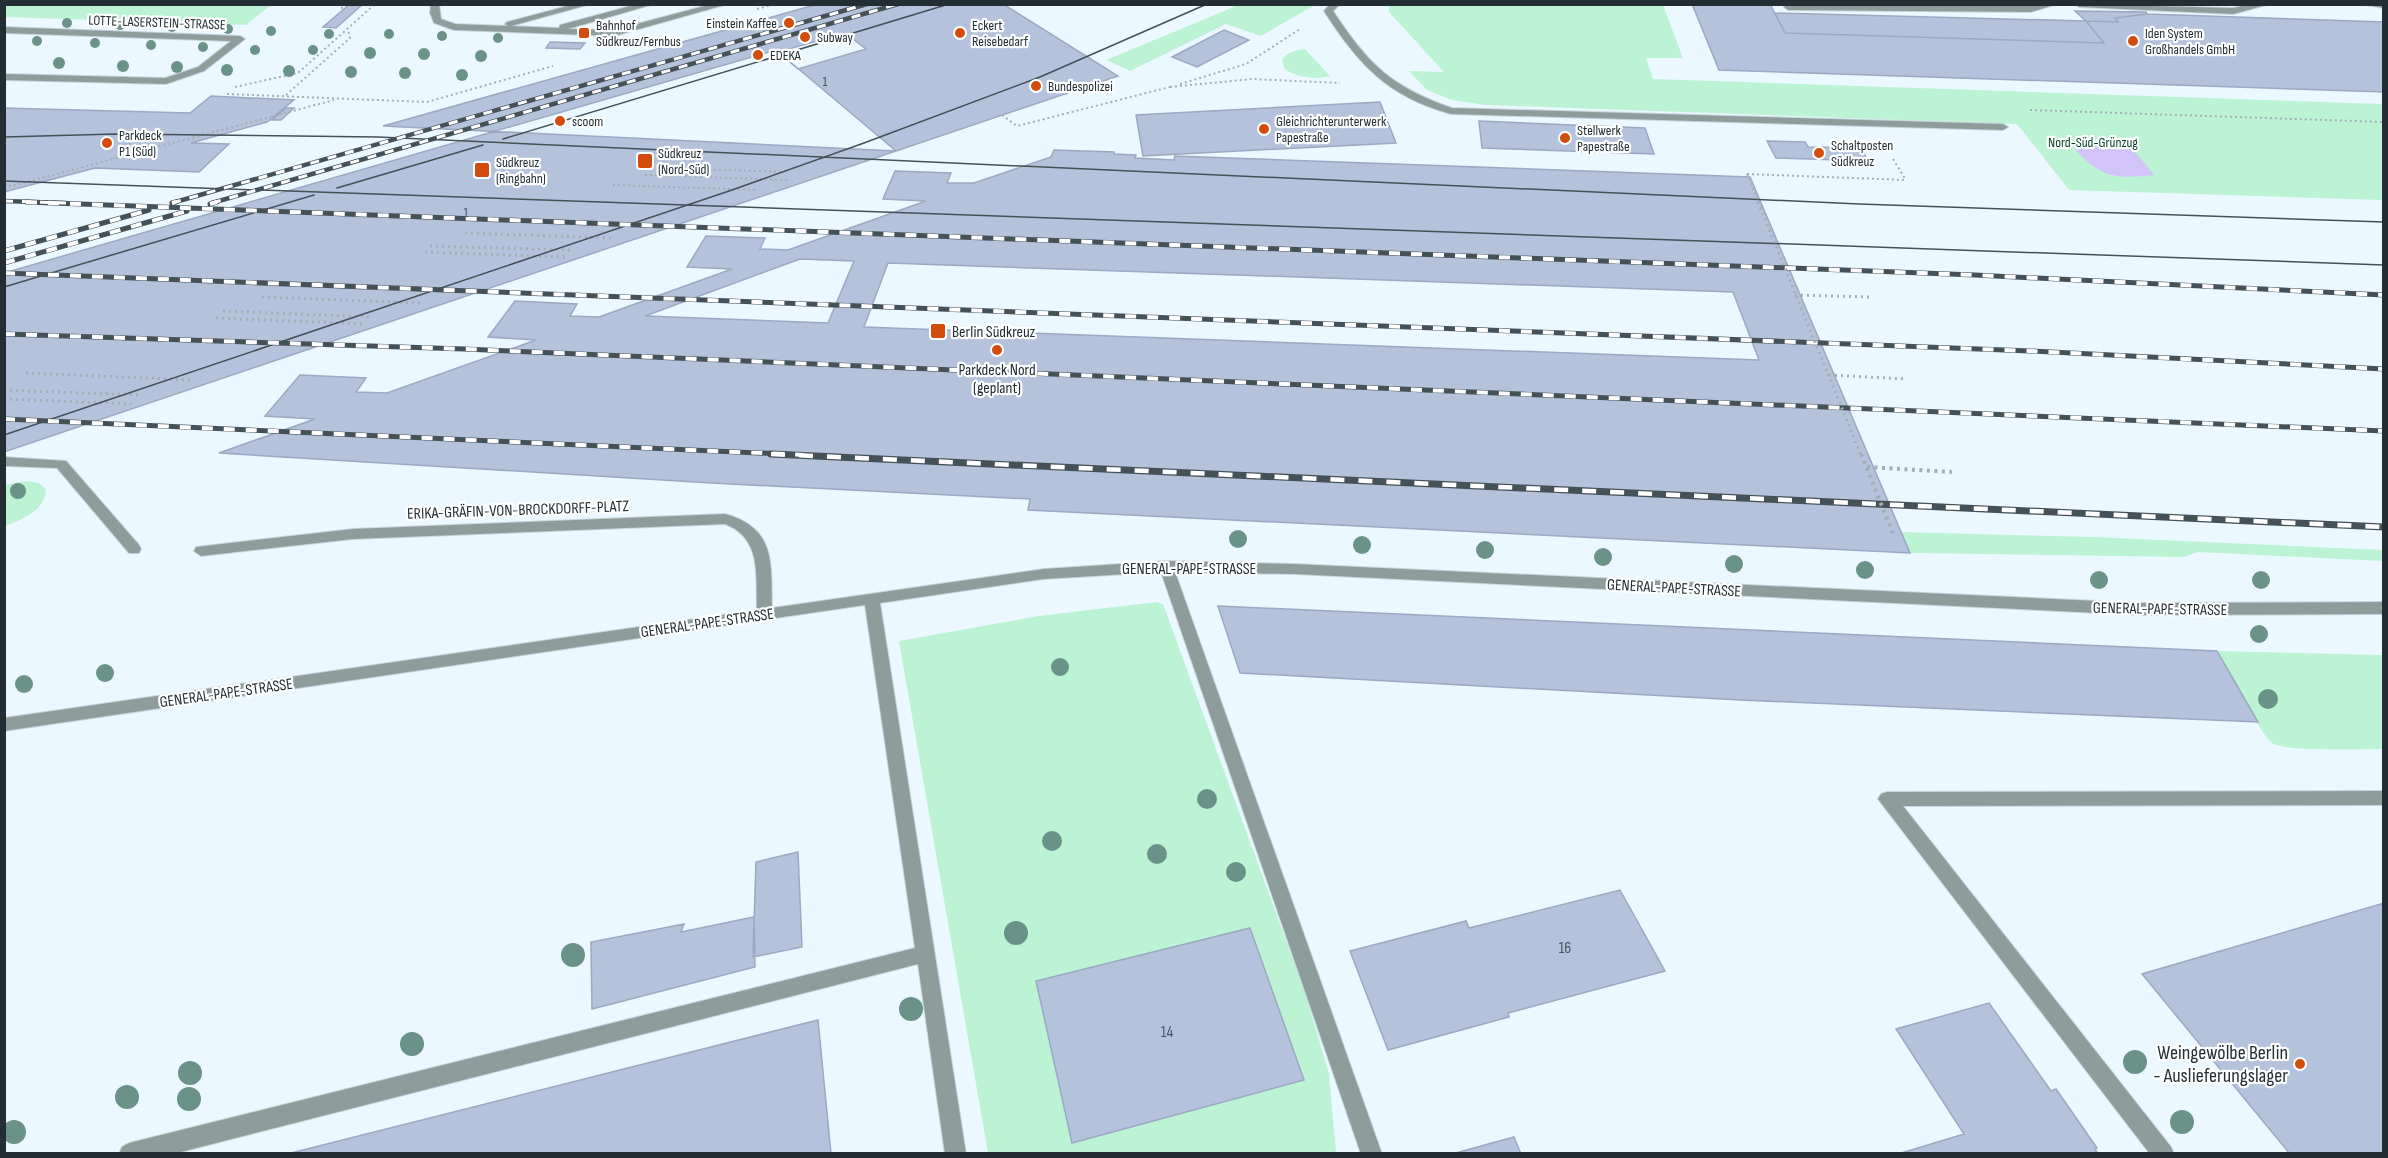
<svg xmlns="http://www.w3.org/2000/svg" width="2388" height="1158" viewBox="0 0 2388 1158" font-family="'Sofia Sans Condensed',sans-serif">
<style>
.green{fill:#bcf3d5}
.water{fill:#d2c4f8}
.building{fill:#b5c2db;stroke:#9ca8c1;stroke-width:1.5;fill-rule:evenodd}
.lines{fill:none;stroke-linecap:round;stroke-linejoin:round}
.minor-casing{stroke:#c8d4da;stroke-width:2}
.path-far2{stroke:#a3afb5;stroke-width:2;stroke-dasharray:2 3;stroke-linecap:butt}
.path-far1{stroke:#a3afb5;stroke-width:3;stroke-dasharray:2 4;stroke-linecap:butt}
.path{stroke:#a3afb5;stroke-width:4;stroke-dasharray:3 4.5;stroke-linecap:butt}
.minor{fill:#8e9d9c;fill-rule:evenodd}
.tram{stroke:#455158;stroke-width:1.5}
.rail-far2-casing{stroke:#455158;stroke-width:4.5}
.rail-far1-casing{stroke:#455158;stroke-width:5}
.rail-casing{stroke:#455158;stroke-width:7}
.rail-far2{stroke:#fff;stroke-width:3;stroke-dasharray:9;stroke-linecap:butt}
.rail-far1{stroke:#fff;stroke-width:4;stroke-dasharray:11;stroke-linecap:butt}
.rail{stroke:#fff;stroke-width:4.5;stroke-dasharray:14;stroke-linecap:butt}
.path-bridge-far2{stroke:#a3afb5;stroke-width:2;stroke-dasharray:2 3;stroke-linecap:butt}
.path-bridge-far1{stroke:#a3afb5;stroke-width:3;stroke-dasharray:2 4;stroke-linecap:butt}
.path-bridge{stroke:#a3afb5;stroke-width:4;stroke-dasharray:3 4.5;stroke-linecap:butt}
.tree{fill:#6a9288}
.poi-dot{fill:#d24d0b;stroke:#fff;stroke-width:2}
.labels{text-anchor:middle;stroke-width:4.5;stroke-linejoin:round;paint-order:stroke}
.far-street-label{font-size:14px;fill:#222e34;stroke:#fff}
.far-poi-label{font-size:14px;fill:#222e34;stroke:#fff;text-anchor:start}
.number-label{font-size:14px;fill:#47535e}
.far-park-label{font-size:14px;fill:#003f27;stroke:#fff}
.poi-label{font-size:16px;fill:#222e34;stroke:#fff;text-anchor:start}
.street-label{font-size:16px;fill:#222e34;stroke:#fff}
.near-number-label{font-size:16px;fill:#47535e}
.near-poi-label{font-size:20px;fill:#222e34;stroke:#fff;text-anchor:end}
</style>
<rect width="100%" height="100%" fill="#ecf8ff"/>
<path class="green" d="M5,4H271V5L246,25L5,17Z
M1241,4L1315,5L1261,36L1226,24L1130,71L1106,60Z
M1498,4L1663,5L1683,58H1646L1653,79L2383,104V200L2069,190L2017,124L1486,105L1452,100L1427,90L1409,71L1444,72L1389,12V5Z
M1305,49L1330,76C1316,80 1296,78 1284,68L1282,60C1287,52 1296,50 1305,49Z
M26,481L39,483L46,489C45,511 23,519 5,526V485Z
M1901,532L2094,537L2383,550V561L2198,552L2184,557L1910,553Z
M1156,602L1163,604L1305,992L1329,1074L1336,1153H988L899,641L1039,616Z
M2217,651L2383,655V749C2364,749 2284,752 2272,743C2258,731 2229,670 2217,651Z"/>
<path class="water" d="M2077,143L2123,145L2132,148L2154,175C2116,179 2101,178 2075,149Z"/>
<path class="building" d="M350,4H363L336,28L323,27Z
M818,4H1003L1118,76L896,151L383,126Z
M1692,4H1770L1785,33L2104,43L2086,21L2118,22L2115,18L2147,14L2384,22V92L1719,70Z
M2075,11L2146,12L2147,14L2115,18L2118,22L2086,21Z
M1775,13L2086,21L2104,43L1785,33Z
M1224,30L1249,40L1197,67L1172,57Z
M845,33L866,49L798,69L778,52Z
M550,42L585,43L580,49L546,48Z
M776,50L896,151L4,452V273Z
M211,96L294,100L267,122L191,143L229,144L199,172L95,168L4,192V108L190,113Z
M1380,102L1396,143L1143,156L1136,115Z
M286,108H294L281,120H272Z
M1479,121L1645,128L1654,154L1482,148Z
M1767,141L1805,142L1808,147L1861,148L1868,161L1776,158Z
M1054,150L1114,152V154L1136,155L1135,158L1174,160L1175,156L1750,177L1910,553L1028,510L1030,499L711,483L219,453L315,419L265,416L300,375L366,378L356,392L387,393L536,340L488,337L515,301L577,304L570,316L599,317L732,269L687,267L706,236L765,238L760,249L788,250L926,201L883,199L895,171L951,173L947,183H974L1051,157ZM800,259L854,261L828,323L645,316ZM888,263L1733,292L1759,360L864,327Z
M1218,606L2217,651L2258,722L1741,700L1240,673Z
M798,852L802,947L753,957L756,862Z
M1620,890L1665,971L1508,1013L1509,1017L1388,1050L1350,951L1466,921L1469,928Z
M2384,903V1154H2290L2142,974Z
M754,917L755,967L592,1009L591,942L684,924L681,932Z
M1250,928L1304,1080L1072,1143L1036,981Z
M1989,1003L2051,1091L2056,1089L2097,1148L2095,1149L2098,1154H1898L1964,1134L1896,1029Z
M818,1020L831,1154H287Z
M1514,1137L1521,1154H1452Z"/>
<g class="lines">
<g class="minor-casing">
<path id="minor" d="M431,4H439L441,19L455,24L508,26L505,24L507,22L575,4H591L511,26L559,28L560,25L638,4H654L568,29L614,30L712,4H728L614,36L454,30L434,23L430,13Z
M1330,4H1340L1333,11C1368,64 1391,87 1452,108L2003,124L2008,127L2003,130L1451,114C1388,97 1358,64 1324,11Z
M2039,4H2057L2031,12L1788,10L1784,7L1787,4L2031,6Z
M2075,4L2233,8L2251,4H2270L2233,14L2079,7Z
M2361,4H2384V8Z
M4,27L240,36L245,39L204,71L166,84L4,80V74L165,78L198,67L231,41L4,33Z
M4,457L66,461L139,545L141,549L139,553H129L57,468L6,466Z
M725,514C776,528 771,563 772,608L1044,569L1166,561L1294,564L2140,603L2384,602V614L2140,615L1294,574L1175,572L1382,1154H1361L1161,572L1044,579L880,603L966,1154H945L918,964L173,1154H119L122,1147L129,1143L915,948L865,605L4,731V718L757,610C756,576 762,538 725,524L353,539L201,556L194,551L196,547L353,529Z
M2384,791V805L1903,806L2171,1147L2174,1154H2150L1878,799L1881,794L1887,792Z"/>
</g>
<path class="path-far2" d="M341,8L353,5H384
M757,9L775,4
M1180,84L1246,64L1300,29
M235,87L298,73L375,4
M1170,87L1252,79L1340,83
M227,94L427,102L553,66
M286,95L350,38L348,29
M2030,110L2384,122
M1002,115L1017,126L1170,87
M129,143L133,153
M1893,159L1906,180
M694,169L789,172
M1747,174L1906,180
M645,175L790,180
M613,185L757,190
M4,188L334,100"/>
<path class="path-far1" d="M465,233L615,238
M430,246L572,250
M425,252L567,257
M1795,295L1869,297
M262,297L421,303
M223,311L371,317
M216,318L366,324
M26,373L194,380
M1829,375L1907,379
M4,390L139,395
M4,399L131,404"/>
<path class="path" d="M1867,467L1952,472"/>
<use href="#minor" class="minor"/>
<path class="tram" d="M4,137L115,134L378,137L1859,204L2384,222
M503,139L949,4
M4,181L2384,265
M337,188L483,145
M4,287L314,195
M4,435L732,190L864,143L1040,77L1207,4"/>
<g class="rail-far2-casing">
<path id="rail-far2" d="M4,201L66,203
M172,203L867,4
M212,203L898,4"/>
</g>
<g class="rail-far1-casing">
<path id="rail-far1" d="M26,202L1975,275L2384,295
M172,203L176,202
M210,204L217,202
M4,251L149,210
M4,263L187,211
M4,273L2030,351L2384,369
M4,334L464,349L2384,431
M4,419L804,455"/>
</g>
<g class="rail-casing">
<path id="rail" d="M771,454L2384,527"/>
</g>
<use href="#rail-far2" class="rail-far2"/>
<use href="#rail-far1" class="rail-far1"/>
<use href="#rail" class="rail"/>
<path class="path-bridge-far2" d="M1747,174L1759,203"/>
<path class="path-bridge-far1" d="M1758,202L1861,455"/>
<path class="path-bridge" d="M1861,454L1894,536"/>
</g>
<g class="tree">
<circle cx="67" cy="23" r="5"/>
<circle cx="120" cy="25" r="5"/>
<circle cx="172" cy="27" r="5"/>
<circle cx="228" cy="29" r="5"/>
<circle cx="271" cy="31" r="5"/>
<circle cx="329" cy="34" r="5"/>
<circle cx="389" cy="34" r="5"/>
<circle cx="442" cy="36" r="5"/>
<circle cx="498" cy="38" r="5"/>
<circle cx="37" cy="41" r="5"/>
<circle cx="95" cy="43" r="5"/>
<circle cx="151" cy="45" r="5"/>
<circle cx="203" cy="47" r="5"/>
<circle cx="255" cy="50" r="5"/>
<circle cx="313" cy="50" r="5"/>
<circle cx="370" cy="53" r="6"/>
<circle cx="424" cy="54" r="6"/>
<circle cx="481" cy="56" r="6"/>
<circle cx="59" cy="63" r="6"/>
<circle cx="123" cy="66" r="6"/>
<circle cx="177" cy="67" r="6"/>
<circle cx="227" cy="70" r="6"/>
<circle cx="289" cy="71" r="6"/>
<circle cx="351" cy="72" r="6"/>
<circle cx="405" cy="73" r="6"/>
<circle cx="462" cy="75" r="6"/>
<circle cx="18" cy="491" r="8"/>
<circle cx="1238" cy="539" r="9"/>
<circle cx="1362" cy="545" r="9"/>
<circle cx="1485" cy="550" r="9"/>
<circle cx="1603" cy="557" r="9"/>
<circle cx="1734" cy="564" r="9"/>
<circle cx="1865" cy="570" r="9"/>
<circle cx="2099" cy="580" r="9"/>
<circle cx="2261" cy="580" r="9"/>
<circle cx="2259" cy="634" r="9"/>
<circle cx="1060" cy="667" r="9"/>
<circle cx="105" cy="673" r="9"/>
<circle cx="24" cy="684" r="9"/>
<circle cx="2268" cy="699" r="10"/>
<circle cx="1207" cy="799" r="10"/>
<circle cx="1052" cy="841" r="10"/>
<circle cx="1157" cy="854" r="10"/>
<circle cx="1236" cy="872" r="10"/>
<circle cx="1016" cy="933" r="12"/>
<circle cx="573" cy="955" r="12"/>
<circle cx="911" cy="1009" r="12"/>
<circle cx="412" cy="1044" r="12"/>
<circle cx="2135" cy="1062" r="12"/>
<circle cx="190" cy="1073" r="12"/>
<circle cx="127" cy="1097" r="12"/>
<circle cx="189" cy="1099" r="12"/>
<circle cx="2182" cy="1122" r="12"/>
<circle cx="14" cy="1132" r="12"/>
</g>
<g class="poi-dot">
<circle cx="789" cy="23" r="6"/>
<rect x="578" y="27" width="12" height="12" rx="3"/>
<circle cx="960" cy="33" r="6"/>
<circle cx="805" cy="37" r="6"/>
<circle cx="2133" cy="41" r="6"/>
<circle cx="758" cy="55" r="6"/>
<circle cx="1036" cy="86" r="6"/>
<circle cx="560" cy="121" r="6"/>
<circle cx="1264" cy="129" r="6"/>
<circle cx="1565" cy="138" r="6"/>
<circle cx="107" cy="143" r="6"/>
<circle cx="1819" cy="153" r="6"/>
<rect x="637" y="153" width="16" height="16" rx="3"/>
<rect x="474" y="162" width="16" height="16" rx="3"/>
<rect x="930" y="323" width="16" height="16" rx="3"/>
<circle cx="997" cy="350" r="6"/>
<circle cx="2300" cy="1064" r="6"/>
</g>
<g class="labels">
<g class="far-street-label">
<text transform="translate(157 22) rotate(2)" y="5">LOTTE-LASERSTEIN-STRASSE</text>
</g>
<g class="far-poi-label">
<text x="777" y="28" text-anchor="end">Einstein Kaffee</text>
<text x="596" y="30">Bahnhof<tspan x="596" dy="16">Südkreuz/Fernbus</tspan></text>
<text x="972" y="30">Eckert<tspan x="972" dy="16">Reisebedarf</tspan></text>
<text x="2145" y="38">Iden System<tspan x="2145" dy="16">Großhandels GmbH</tspan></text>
<text x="817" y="42">Subway</text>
<text x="770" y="60">EDEKA</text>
<text x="1048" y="91">Bundespolizei</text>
<text x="572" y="126">scoom</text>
<text x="1276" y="126">Gleichrichterunterwerk<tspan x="1276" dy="16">Papestraße</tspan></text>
<text x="1577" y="135">Stellwerk<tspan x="1577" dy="16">Papestraße</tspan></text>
<text x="119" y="140">Parkdeck<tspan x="119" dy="16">P1 (Süd)</tspan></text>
<text x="1831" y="150">Schaltposten<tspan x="1831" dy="16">Südkreuz</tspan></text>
<text x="658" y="158">Südkreuz<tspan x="658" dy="16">(Nord-Süd)</tspan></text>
<text x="496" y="167">Südkreuz<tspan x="496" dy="16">(Ringbahn)</tspan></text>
</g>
<g class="number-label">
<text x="825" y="86">1</text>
<text x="466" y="217">1</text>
</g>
<g class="far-park-label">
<text x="2093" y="147">Nord-Süd-Grünzug</text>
</g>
<g class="poi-label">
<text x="952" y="337">Berlin Südkreuz</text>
<text x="997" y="375" text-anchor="middle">Parkdeck Nord<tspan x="997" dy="18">(geplant)</tspan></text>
</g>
<g class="street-label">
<text transform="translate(518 509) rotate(-2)" y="6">ERIKA-GRÄFIN-VON-BROCKDORFF-PLATZ</text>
<text x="1189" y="574">GENERAL-PAPE-STRASSE</text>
<text transform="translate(1674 587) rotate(3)" y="6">GENERAL-PAPE-STRASSE</text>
<text transform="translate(2160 608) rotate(1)" y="6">GENERAL-PAPE-STRASSE</text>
<text transform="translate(707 622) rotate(-8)" y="6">GENERAL-PAPE-STRASSE</text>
<text transform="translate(226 692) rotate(-8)" y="6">GENERAL-PAPE-STRASSE</text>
</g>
<g class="near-number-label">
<text x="1565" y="953">16</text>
<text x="1167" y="1037">14</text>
</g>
<g class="near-poi-label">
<text x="2288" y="1059">Weingewölbe Berlin<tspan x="2288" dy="23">- Auslieferungslager</tspan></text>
</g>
</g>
<rect width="2388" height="1158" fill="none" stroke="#222e34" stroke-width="12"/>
</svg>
